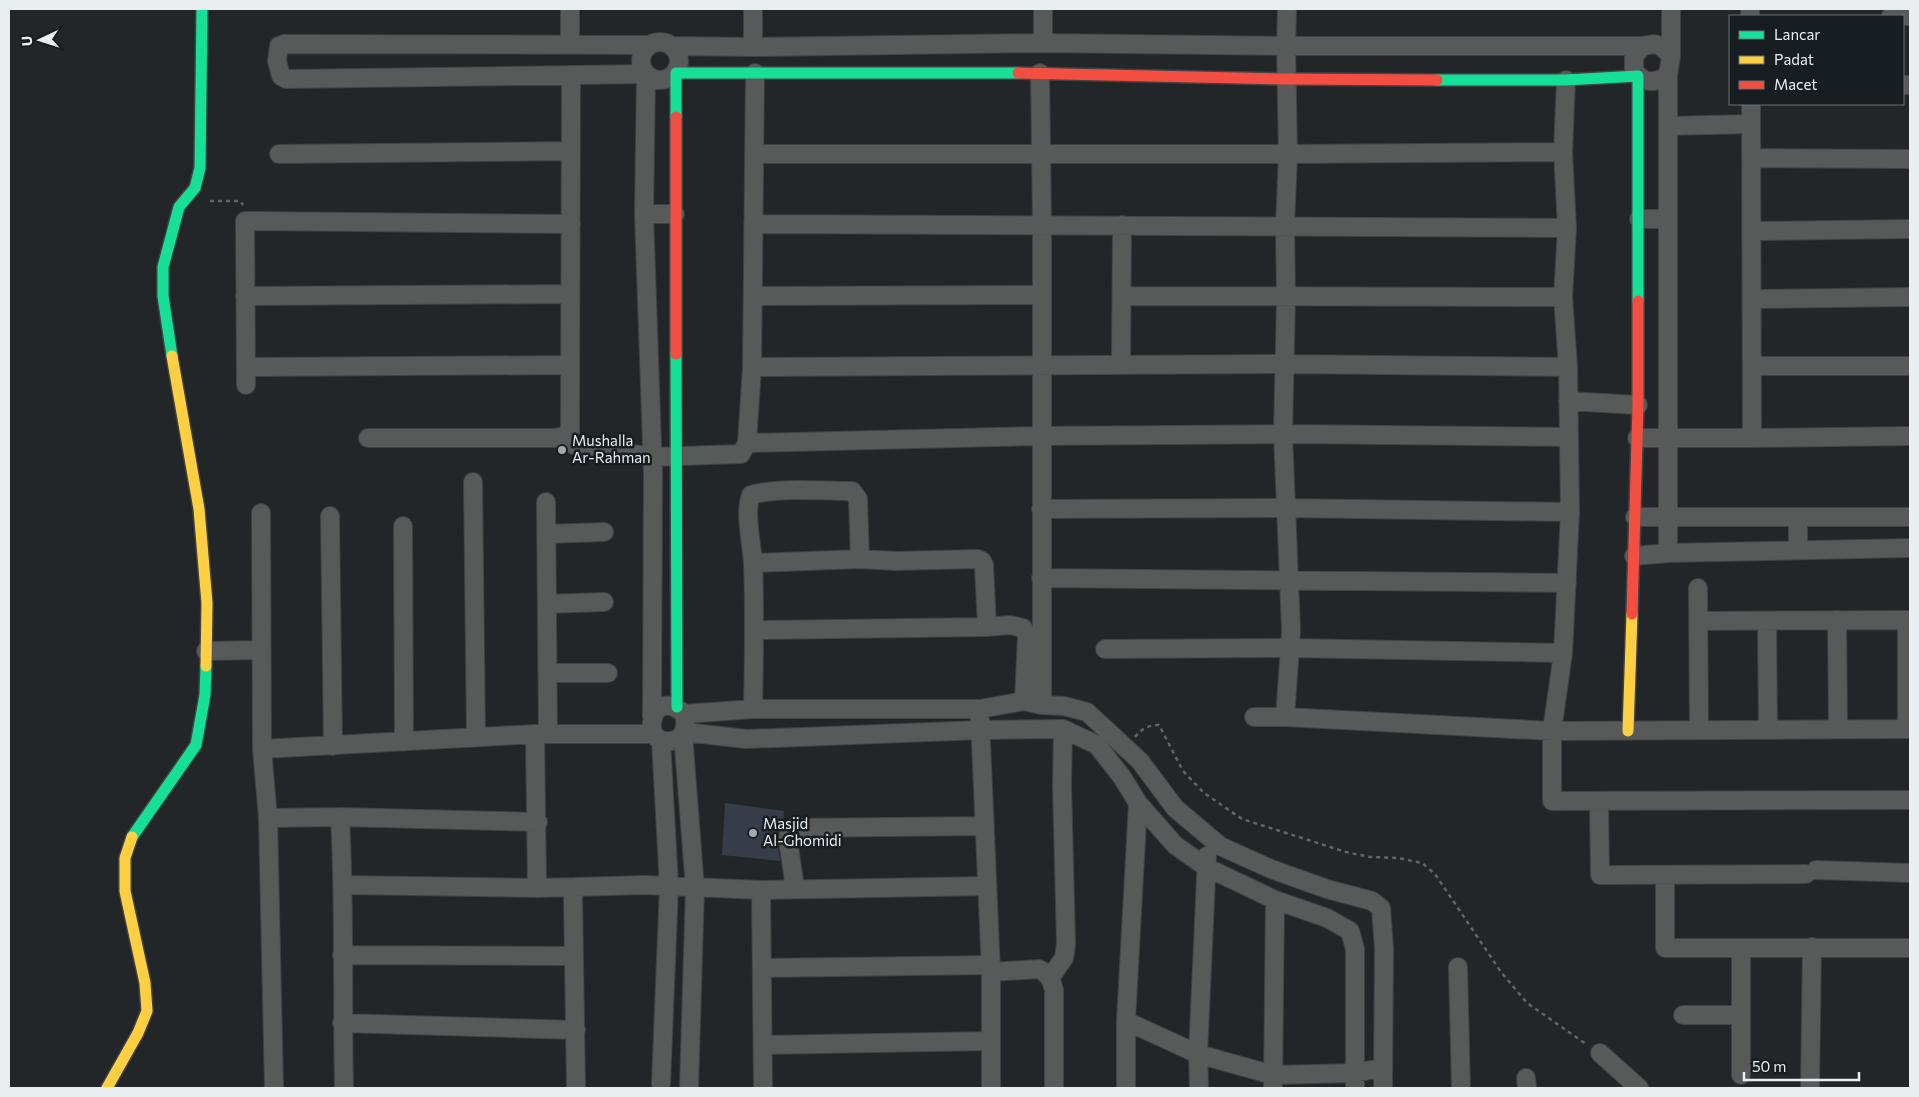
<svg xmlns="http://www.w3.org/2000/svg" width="1919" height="1097" viewBox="0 0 1919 1097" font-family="Commissioner,sans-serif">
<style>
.building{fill:#363d49}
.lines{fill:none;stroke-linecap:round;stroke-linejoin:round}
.street-casing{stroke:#404243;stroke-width:20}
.fast-casing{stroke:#404243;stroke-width:14}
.slow-casing{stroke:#404243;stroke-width:14}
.jam-casing{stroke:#404243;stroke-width:14}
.path{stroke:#626465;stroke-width:2.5;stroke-dasharray:4 4;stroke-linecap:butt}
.street{stroke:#585a5a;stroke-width:18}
.fast{stroke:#16e098;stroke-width:11}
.slow{stroke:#ffcf43;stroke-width:11}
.jam{stroke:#f24e42;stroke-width:11}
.poi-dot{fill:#a4a8ab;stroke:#171d21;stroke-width:2}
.labels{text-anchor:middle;stroke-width:5;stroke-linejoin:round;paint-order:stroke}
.poi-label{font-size:15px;fill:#e9eef1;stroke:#171d21;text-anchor:start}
</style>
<rect width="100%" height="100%" fill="#232628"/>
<path class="building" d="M725,803L784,811L783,822L779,829L777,839L780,861L722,855Z"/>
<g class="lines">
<g class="street-casing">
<path id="street" d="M570,9V45
M1671,9V56
M1750,9V16
M1891,16H1910
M641 61a19 19 0 1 1 38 0a19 19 0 1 1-38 0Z
M1043,43V9
M1654,44L1661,46L1671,56L1668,75C1655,84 1643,84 1634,70V57L1642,46Z
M648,45L284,44L279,46L277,61L281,76L286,79L646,74L644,214L653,473L652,717
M674,46L753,47L1043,43L1286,46H1642
M753,47V9
M1040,73L1042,224V705
M1566,80L1563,152L1567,228L1563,297L1568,367L1570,512L1563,653L1552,731V801L1909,800
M1903,85H1910
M1668,126L1751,124
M279,154L571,151
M754,154H1288L1563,152
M1751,158L1910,159
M644,214H675
M1639,219H1668
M753,224L1567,228
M1752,231L1910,229
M245,296L570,294
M753,296L1042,295
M1122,296L1563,297
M1752,299L1910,297
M1121,365L1122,225
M1752,366H1910
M246,367L570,365
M752,367L1285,364L1568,367
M246,385L245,221L571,224
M1568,401L1638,405
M564,436L574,445L652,457L741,454L747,443L752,367L755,73
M368,438H555L564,436L570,431L571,76
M1637,438H1752L1751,104
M1752,438L1910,436
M747,443L1035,436L1292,434L1569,437
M473,482L476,738
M546,502L548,734
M1041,509L1286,508L1570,512
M261,513L262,749
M330,516L333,746
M1635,517H1910
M403,526L404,742
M546,534L604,532
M1798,550V517
M1668,553V75
M1634,556L1668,553L1910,548
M753,563L860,559L895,561L978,559L982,561L984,565L987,627
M1041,578L1567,583
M1698,588L1699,730
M547,604L604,602
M1837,620L1838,729
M1698,621L1910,620
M1767,621L1768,730
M754,630L987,627L1010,625L1023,628L1027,636L1024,701
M1105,649L1290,648L1291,629L1283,434L1286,297L1285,227L1288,154L1286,46L1287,9
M206,651L261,650
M548,673H608
M753,709C754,661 755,612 753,563C752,545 744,512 751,495C778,487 823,491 852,491L858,499L860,559
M684,714C687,726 685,740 670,741C638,745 652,684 684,714L753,709H980L1024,701L1042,705L1064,706L1087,712L1140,761L1175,808L1220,846L1271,869L1327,889L1372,901L1381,908L1384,948L1383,1088
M1254,717H1285L1552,731L1907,729V620
M1285,717L1290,648L1563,653
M980,719L991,972V1088
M685,732L746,739L981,730L1063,729L1097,745L1122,777L1138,803L1175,845L1206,867L1275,900L1327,918L1350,931L1355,949V1088
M535,734L537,888L575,887L573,897L576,1088
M683,734L695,888L689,1088
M661,740L669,886L661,1084
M1599,801L1600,875L1806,874
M340,817C345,907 342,998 344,1088
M268,818L340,817L538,822
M1816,870L1910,873
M1665,875V948H1910
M344,885L537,888
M575,887L645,885L761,890
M795,888L788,840L789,831L792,828L985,826
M1741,948V1075
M342,955L574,956
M1458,967L1461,1088
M762,968L991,965
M991,972L1039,969C1049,974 1051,979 1054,990V1088
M1050,978L1064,958L1066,944L1062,785L1063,729
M1683,1015H1741
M1126,1021L1198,1054L1273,1075L1354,1073L1382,1068
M342,1023L576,1030
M763,1045L991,1041
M1600,1053L1639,1088
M1526,1078L1527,1088
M274,1088L268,818L262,749L535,734H654
M763,1088L761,890L987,886
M1126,1088V1021L1138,803
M1199,1088L1198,1054L1207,856
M1273,1088L1275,900
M1810,1088L1812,947"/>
</g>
<g class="fast-casing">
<path id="fast" d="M1437,80H1566L1638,76V301
M676,117V73H1018
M676,354L677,707
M172,356L163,296V267L179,207L195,188L200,168L202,9
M132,837L196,745L205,695L206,666"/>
</g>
<g class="slow-casing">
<path id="slow" d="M172,356L199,509L207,603L206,666
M1628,731L1632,614
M107,1088L138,1033L147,1011L145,983L125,891V858L132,837"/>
</g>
<g class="jam-casing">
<path id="jam" d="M1018,73L1286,79L1437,80
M676,117V354
M1632,614L1638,405V301"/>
</g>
<path class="path" d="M210,201H240L243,205
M1135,737C1141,729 1149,725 1159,725L1183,771L1204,793L1242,819L1346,852L1370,857L1398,858L1422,863L1435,874L1501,972L1527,1003L1586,1044"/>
<use href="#street" class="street"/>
<use href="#fast" class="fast"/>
<use href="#slow" class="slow"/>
<use href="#jam" class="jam"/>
</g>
<g class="poi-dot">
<circle cx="562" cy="450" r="5"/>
<circle cx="753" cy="833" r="5"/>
</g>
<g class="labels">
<g class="poi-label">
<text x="572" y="446">Mushalla<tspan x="572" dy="17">Ar-Rahman</tspan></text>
<text x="763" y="829">Masjid<tspan x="763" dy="17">Al-Ghomidi</tspan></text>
</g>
</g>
<rect width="1919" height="1097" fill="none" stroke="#e9eef1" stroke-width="20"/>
<rect x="1729" y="15" width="175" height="90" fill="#171d21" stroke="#6b7174"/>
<rect x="1739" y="31" width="25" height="8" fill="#16e098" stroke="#6b7174"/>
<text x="1774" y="40" font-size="15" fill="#e9eef1">Lancar</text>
<rect x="1739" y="56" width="25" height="8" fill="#ffcf43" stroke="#6b7174"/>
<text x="1774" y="65" font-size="15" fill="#e9eef1">Padat</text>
<rect x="1739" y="81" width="25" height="8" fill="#f24e42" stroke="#6b7174"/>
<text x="1774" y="90" font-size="15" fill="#e9eef1">Macet</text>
<g transform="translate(40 40) rotate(266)" stroke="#171d21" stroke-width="4" paint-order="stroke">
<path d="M0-4L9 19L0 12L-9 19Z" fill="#e9eef1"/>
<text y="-8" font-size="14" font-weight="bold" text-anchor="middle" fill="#e9eef1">U</text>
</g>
<path d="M1744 1072v8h115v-8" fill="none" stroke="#e9eef1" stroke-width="2.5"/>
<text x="1752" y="1072" font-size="15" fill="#e9eef1" stroke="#171d21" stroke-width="4" paint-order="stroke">50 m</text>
</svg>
